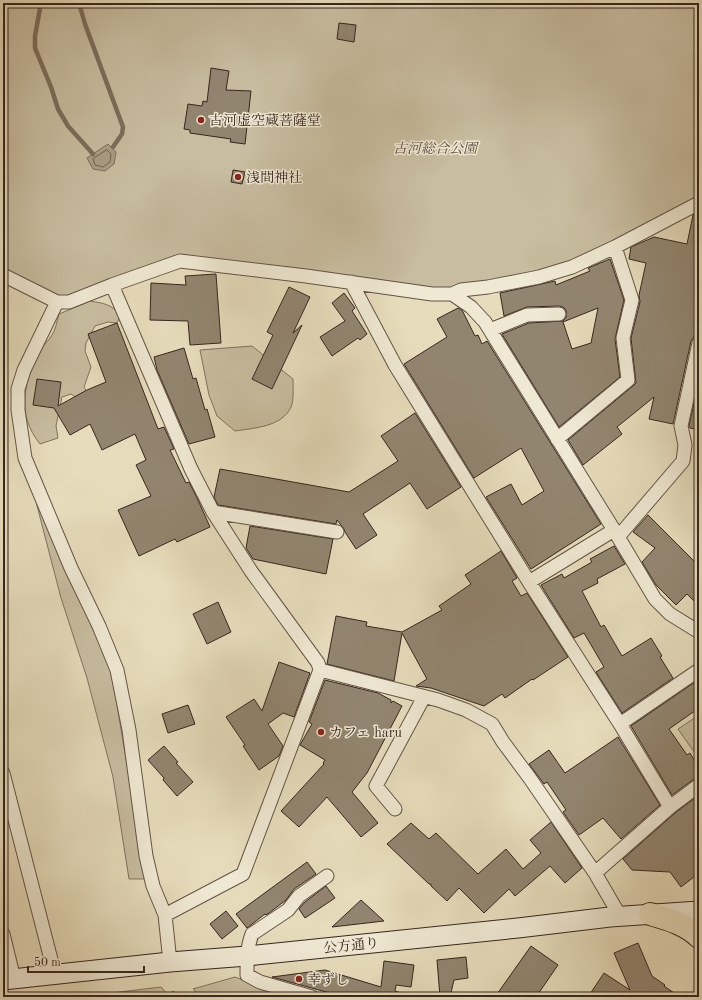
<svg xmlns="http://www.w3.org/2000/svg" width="702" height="1000" viewBox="0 0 702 1000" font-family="'Old Standard TT','Noto Serif JP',serif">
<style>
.green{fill:#c8bda0;stroke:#807260}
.water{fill:#aa9e86;stroke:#7c6e5d}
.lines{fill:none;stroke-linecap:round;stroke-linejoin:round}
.shore{stroke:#706252;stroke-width:1}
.stream{stroke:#7c6e5d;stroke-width:4.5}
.building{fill:#928570;stroke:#37261f;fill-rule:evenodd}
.street-casing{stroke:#635446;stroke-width:15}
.secondary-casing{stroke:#37261f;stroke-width:21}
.highway-casing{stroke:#37261f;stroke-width:24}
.street{stroke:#efe8d3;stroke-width:13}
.secondary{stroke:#efe8d3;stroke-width:19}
.highway{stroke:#e6dcbb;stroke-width:22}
.poi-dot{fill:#8f2418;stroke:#efe8d3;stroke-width:1.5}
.labels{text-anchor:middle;stroke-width:3;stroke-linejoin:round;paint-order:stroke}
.poi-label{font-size:14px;fill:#37261f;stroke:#efe8d3;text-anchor:start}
.park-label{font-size:14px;font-style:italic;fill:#5b4c3f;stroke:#efe8d3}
.street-label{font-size:14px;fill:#37261f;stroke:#efe8d3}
</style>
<rect width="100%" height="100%" fill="#e6dcbb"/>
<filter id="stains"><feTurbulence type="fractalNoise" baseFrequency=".005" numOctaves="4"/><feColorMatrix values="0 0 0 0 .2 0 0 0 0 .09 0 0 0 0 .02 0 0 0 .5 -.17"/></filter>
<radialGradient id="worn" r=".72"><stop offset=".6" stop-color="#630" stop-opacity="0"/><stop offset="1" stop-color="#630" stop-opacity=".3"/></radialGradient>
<path class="green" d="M3,3H699V203L572,267L452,294L186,261L69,302L3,275Z
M90,301C102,303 114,304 120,317L117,323L108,322L95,326L86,343L85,351L91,367L84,387L90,397L82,401L71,394L62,397L56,426L58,438L40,444C15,413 24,379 43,347C45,343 50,339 52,335C56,329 57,321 59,314Z
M252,346L293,379C293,386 294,402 291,407C282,427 254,428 235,431L217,416L209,395L200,350Z
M35,498L111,669L146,879H129L113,777L87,678L61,598Z
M699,715V759L678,729Z
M235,977L287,997H202L193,989Z
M161,987L168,995L173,991L180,997H79Z"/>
<path class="water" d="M108,144L116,152L114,164L105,171L93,169L87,158Z"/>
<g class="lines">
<path class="shore" d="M107,150L111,154L110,162L103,167L95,165L93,159Z"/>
<path class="stream" d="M41,3L35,36V48L51,87L58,109L68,126L93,154
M79,3L85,24L123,127L122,134L113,147"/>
</g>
<path class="building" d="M339,23L356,25L354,42L337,39Z
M211,68L229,71L226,90L251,91L245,144L230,142L231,139L190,133V130L184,129L188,104L202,106L203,101L207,102Z
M233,170L245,172L242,184L231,182Z
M698,213H699V313L694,337L691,341L673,424L649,419L654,397L617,427L622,434L583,465L568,440L633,386L636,383L631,338L640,302L639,295L646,263L629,259L631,247L654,237L687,244L693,215Z
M610,259L624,300L615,339L620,377L559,427L502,334L529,323L563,321L566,317V310L563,307L559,306L527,307L504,316L500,293L555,281L556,285L590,271L588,268ZM598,308L591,343L572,349L563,322Z
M216,274L221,343L190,345L188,321L150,320L151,283L186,285L185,276Z
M289,287L310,297L293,333L302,325L272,389L252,379L273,335L267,332Z
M344,293L355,308L352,311L367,334L360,340L358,338L332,356L320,337L345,321L332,303Z
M458,308L462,310L475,336L478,335L482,344L487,341L601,524L531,569L486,497L511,484L522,505L544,491L521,448L474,478L404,364L447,337L437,319Z
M117,323L158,429L164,427L174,449L170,450L186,483L189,482L198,500L210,527L177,542L175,539L139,556L118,510L151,496L136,465L146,460L135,434L102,450L90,424L70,435L54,408L33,405L37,379L61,382L58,406L87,390L106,382L88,334Z
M184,348L193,379L196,378L205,410L207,409L215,437L189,444L157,370L154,357Z
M695,399L699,400V430L690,428L689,426Z
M415,413L461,487L427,509L410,483L363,514L377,535L356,549L345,532L344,529L337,520L336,524L218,505L214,497L220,469L349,492L398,461L381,436Z
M648,515L699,566V606L687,594L676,605L656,585L642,562L655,548L633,532Z
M250,526L333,539L326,574L253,559L246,548Z
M614,546L625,564L597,579L598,583L582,591L601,627L604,625L622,656L651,638L662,656L660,657L673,678L622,713L596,672L604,667L584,633L574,638L541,585L562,574L564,578L592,562L590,559Z
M501,551L517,578L512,581L521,596L527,593L568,657L533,680L532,679L505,698L502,694L484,706L431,688L416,686L427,679L402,633L394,681L327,664L336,616L367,622L366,626L402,632L442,610L439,606L471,584L465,575Z
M218,602L231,632L207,644L193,614Z
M279,662L310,673L294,717L283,713L268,724L283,746L279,756L259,770L243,746L245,745L226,717L254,699L262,711Z
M325,680L378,693L391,700V703L393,701L402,706L367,773L352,792L378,823L361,837L327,797L299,827L281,811L324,764L323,763L325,760L300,745L312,724L309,722Z
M695,682L699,687V708L669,729L687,755L690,753L699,768V777L694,779L672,795L631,726Z
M188,705L195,724L168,733L162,714Z
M618,737L660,805L621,839L603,818L579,835L563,812L566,810L547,782L544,784L529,764L549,750L565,773Z
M164,746L178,762L176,763L193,782L177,796L163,780L164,778L148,760Z
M699,795V873L681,887L670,872L632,870L623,859L675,813Z
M551,822L582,868L565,883L550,866L515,896L509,889L484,913L459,888L447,901L431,886V884H429L387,844L411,823L429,839L436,833L478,874L506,849L523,869L541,853L530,840Z
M307,862L316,874L294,889L286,900L269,913L266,915L265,914L247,928L236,914Z
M326,886L335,898L305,918L299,909L305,902Z
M361,900L384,921L332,927Z
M226,911L238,926L222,939L210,924Z
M638,943L652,976L665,985L664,986L680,997H588L604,973L630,990L614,953Z
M531,946L558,965L536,997H495Z
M466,957L468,978L454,980L450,997H440L437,960Z
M384,961L414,965L411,987L396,985L395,991L404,994V997H344L272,977L325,970L381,987Z"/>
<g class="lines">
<g class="street-casing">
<path id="street" d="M3,275L57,302H69L112,285L180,261L306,276L432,294H452L461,290L488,287L539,277L572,267L615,247L699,203
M351,282L395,365L529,582L620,724L670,807
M112,285L191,469L213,512L251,571L318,663L320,670L243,874L165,915
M452,294L471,307L485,322L614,530L655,599L670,614L699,632
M57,302L24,370L18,389V410L25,458L71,568L99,626L117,670L129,730L146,856L153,886L165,915L170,962
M490,330L527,315L559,314
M557,439L628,380L623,338L632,300L615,247
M213,512L337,532
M618,537L683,461L685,445L681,426L699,343
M529,582L614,530
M320,670L438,700L466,710L492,724L503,742L529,777L595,873L620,916
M620,724L699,670
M3,773L55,975
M395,809L376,786L424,697
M595,873L670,807L699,785
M3,934L14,979
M312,997L260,982L247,975C247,961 247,947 252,934L288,910L299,896L327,876"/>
</g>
<g class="secondary-casing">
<path id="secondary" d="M3,980L170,962L247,956L518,928L610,917L699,911"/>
</g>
<g class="highway-casing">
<path id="highway" d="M650,914C667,919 686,924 699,937"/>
</g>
<use href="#street" class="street"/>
<use href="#secondary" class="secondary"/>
<use href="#highway" class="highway"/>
</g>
<g class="poi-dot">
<circle cx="201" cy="120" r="4"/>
<circle cx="238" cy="177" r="4"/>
<circle cx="321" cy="732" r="4"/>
<circle cx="299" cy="979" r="4"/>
</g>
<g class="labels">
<g class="poi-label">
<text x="209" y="125">古河虚空蔵菩薩堂</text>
<text x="246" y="182">浅間神社</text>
<text x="329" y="737">カフェ haru</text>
<text x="307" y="984">幸ずし</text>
</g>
<g class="park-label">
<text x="435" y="153">古河総合公園</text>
</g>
<g class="street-label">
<text transform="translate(351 945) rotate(-6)" y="5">公方通り</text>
</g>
</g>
<rect width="702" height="1000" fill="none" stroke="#e6dcbb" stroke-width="16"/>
<rect x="4" y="4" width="694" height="992" fill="none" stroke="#37261f" stroke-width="2"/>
<rect x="8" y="8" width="686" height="984" fill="none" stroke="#37261f"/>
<path d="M28 966v6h116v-6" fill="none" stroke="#37261f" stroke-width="2"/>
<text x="34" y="966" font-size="12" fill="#37261f" stroke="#efe8d3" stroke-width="3" paint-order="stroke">50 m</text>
<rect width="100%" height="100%" filter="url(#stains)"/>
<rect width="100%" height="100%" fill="url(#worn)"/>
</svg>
